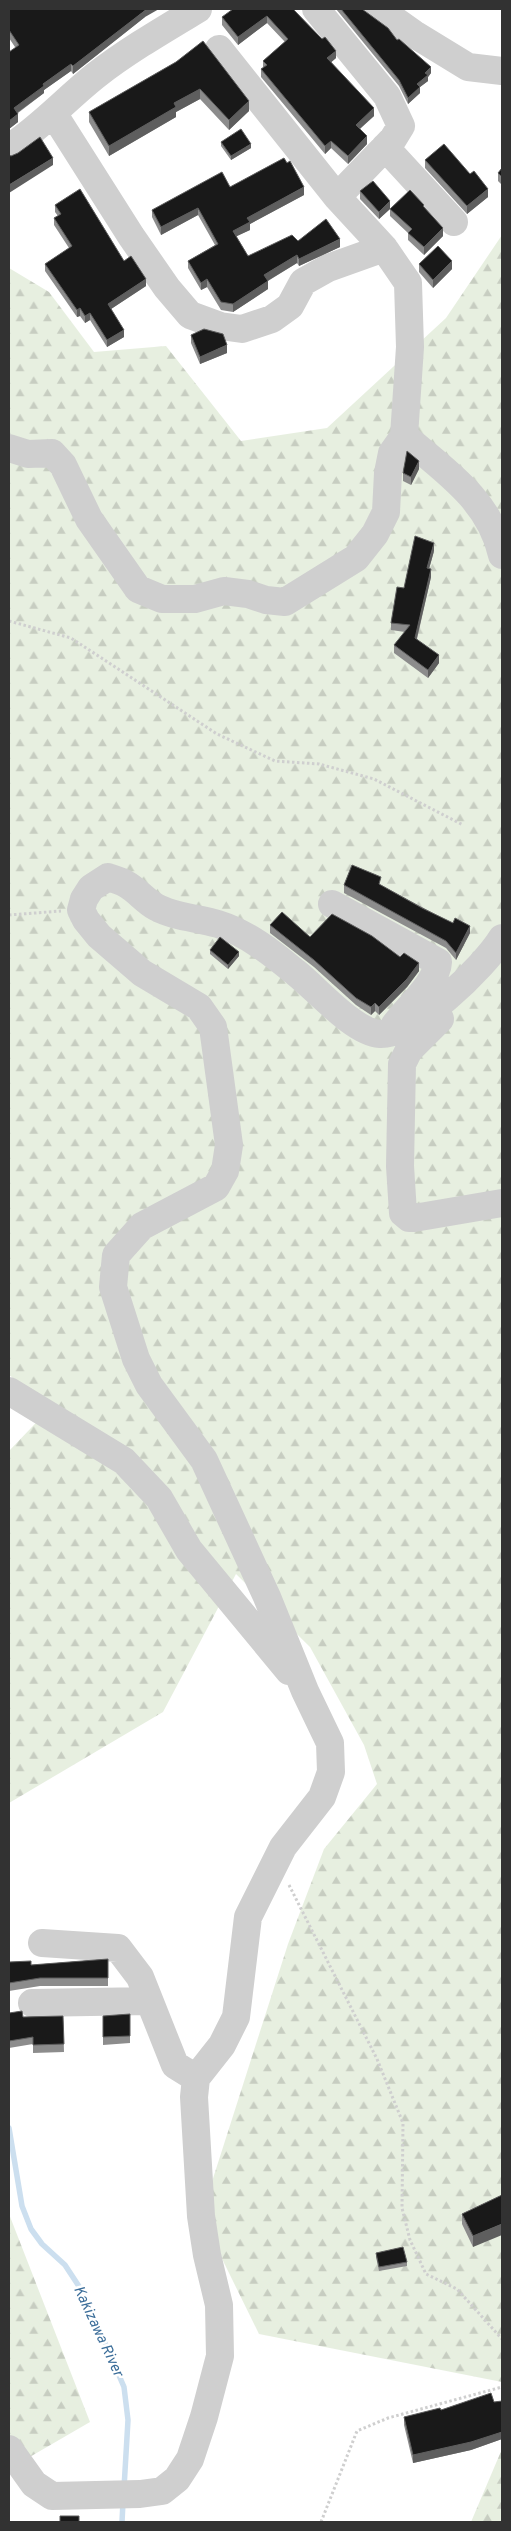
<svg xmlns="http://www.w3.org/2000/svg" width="511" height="2531" viewBox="0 0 511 2531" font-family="Overpass,sans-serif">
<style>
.forest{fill:url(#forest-firs)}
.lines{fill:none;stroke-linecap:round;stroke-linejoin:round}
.stream{stroke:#ccdfef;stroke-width:5.5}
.path{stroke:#cfcfcf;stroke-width:3;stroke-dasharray:2.5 2.5;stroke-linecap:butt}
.minor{stroke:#cfcfcf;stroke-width:28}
.wall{fill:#8c8c8c}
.shaded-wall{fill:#5e5e5e}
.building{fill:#191919;stroke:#5e5e5e}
.labels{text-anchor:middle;stroke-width:5;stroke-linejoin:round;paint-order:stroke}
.water-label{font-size:15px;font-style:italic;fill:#3b6d99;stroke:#fff}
</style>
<defs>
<pattern id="forest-firs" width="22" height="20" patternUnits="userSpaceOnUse" patternTransform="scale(1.25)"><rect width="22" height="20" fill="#e7efe0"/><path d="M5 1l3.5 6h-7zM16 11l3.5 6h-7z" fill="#c7cdc1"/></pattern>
</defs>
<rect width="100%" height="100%" fill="#fff"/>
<path class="forest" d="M502,235V2382L259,2334L201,2216L288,1944L324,1849L377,1784L364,1745L310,1647L236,1574L163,1712L9,1803V1451L52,1406L9,1375V268L49,292L94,352L166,346L241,441L327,428L446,318Z
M9,2214L90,2422L9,2469Z
M502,2449V2522H471Z"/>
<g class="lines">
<path class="stream" d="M9,2128L22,2206L31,2229L42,2244L65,2265L84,2294L124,2387L128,2420L124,2488
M122,2522L123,2502"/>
<path class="path" d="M9,621L71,638L217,734L275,761L319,764L374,779L463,825
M9,915L61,911
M289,1885L377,2059L403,2123L402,2208L410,2240L426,2274L457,2289L502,2339
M321,2522L357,2431L388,2418L502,2387"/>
<path class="minor" d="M316,9L387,96L401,126L393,139L337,197
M379,9L414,34L468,67L502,71
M219,49L337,197L384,248L408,283L410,347L404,436C444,470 490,500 502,555
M53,113L131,236L167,288L190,315L220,326L242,329L272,319L290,306L303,282L328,268L384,248
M385,147L454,222
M9,148C41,127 65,100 95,76C127,51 163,30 198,9
M9,448L28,454L52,453L63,465L89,519L138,589L162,599H195L224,591L248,594L266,600L285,602L356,558L375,534L386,512L388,473L392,453L404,436
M332,904L438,962C437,983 406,1009 394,1026
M440,1019L409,1050L402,1064L400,1166L403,1213L409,1218H414L502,1203
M9,1391L124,1461L159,1498L189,1550L289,1671
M42,1943L118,1948L140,1977L175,2065L196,2078
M32,2003L149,2001
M9,2449L34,2484L52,2496L140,2494L162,2491L177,2479L190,2459L204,2417L220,2356L219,2305L207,2255L201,2216L194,2097L196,2078L222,2045L236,2017L248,1917L283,1847L322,1797L331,1772L330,1743L305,1691L267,1597L204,1460L149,1385L136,1359L113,1287L116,1255L142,1226L216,1187L225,1171L229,1145L213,1027L199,1007L142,973L99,936L86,920L81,910L84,899L91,888L108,877C114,879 121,881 126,884C137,890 145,901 156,907C174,917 199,918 218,924C247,933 272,953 295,972C316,988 353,1032 380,1034C414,1036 485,966 502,938"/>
</g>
<path class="wall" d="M9,9L145,17L73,74L71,71L44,90V93L18,113V122L9,129L15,47L9,38Z
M289,9L336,58L331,62L374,116L360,129L367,144L348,164L331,148L325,154L261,77V69L263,68V61L285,42L267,23L238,45L222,25V17Z
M336,9H362L397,40L431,73L428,77V81L420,87V93L408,104L399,86Z
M176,62L249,111L229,130L200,99L176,112V117L109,156L89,122V112Z
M221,142L251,148L231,160L221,146Z
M425,160L488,197L467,214L425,168Z
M502,168V185L498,181V173Z
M360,191L390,209L379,219L360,199Z
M304,195L250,224V230L236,236L248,256L298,241L340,247L299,266L297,263L268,281V289L233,312L221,310L207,287L201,290L188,268V261L215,245L198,215L161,235L152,217V210Z
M55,205L124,261L146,286L111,309L124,337L107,347L90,320L85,323L80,316L77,317L45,271V264L69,248L54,225V218L58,216L55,212Z
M424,208L443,236L424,255L408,240V233L390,216V209Z
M419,264L452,269L433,288L419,272Z
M191,335L227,353L200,364L191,343Z
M419,469L411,485L403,481V473Z
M434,551L429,569L431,577L417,639L439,663L428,678L394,653V645L405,632L391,630V623L404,588Z
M344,885H381L470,933L456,960L446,948L344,893Z
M270,925L310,937L419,971L407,987L379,1015L375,1011L371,1015L356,1005L314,967L270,933Z
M210,950L239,956L228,969L210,954Z
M108,1959V1986H40L9,1991V1962L31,1965Z
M9,2013L23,2017L63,2016L64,2052L33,2053V2044L9,2048Z
M130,2014V2043L103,2045V2016Z
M502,2195L473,2247L462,2224V2214Z
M376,2253L407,2262V2266L379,2271L376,2257Z
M502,2401V2439L471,2450L413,2463L404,2425V2417L441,2410Z"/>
<path class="shaded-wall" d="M147,9H159L145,17L73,74V66Z
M267,16V23L238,45V37Z
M336,51V58L327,66V58Z
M71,64V71L44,90V93L14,115V108L43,84Z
M431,67V73L428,77V81L420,87V93L408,104V98L417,84L425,73Z
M200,89V99L176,112V117L109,156V146L174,103Z
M249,101V111L229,130V120Z
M374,108V116L356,132V125Z
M18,114V122L9,129V121Z
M367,136V144L348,164V156Z
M331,141V148L325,154V146Z
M251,144V148L231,160V156Z
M53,158V165L9,193V185Z
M304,187V195L250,224V230L233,238V231L247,218Z
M488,189V197L467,214V206Z
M390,201V209L379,219V212Z
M198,208V215L161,235V227Z
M443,228V236L424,255V247Z
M340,239V247L299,266V259Z
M297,255V263L264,283V275Z
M452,261V269L433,288V280Z
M146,279V286L108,311V304Z
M207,279V287L201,290V283Z
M268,281V289L233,312V304Z
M80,308V316L77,317V310Z
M90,313V320L85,323V316Z
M124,330V337L107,347V340Z
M227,345V353L200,364V357Z
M419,461V469L411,485V477Z
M434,543V551L427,576V568Z
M431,569V577L415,646V638Z
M439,655V663L428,678V670Z
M470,926V933L456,960V953Z
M239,952V956L228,969V965Z
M419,963V971L407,987L379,1015V1007Z
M375,1003V1011L371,1015V1007Z
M502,2224V2235L473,2247V2236Z
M502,2432V2439L471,2450L413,2463V2455Z"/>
<path class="building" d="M9,9H147L73,66L71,64L43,84L44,86L14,108L18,114L9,121V52L19,45L9,30Z
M233,9H289L290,10L291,9H293L322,39L325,37L336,51L327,58L374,108L356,125L367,136L348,156L331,141L325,146L261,69L267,65L263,61L288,39L267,16L238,37L222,17Z
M341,9H362L388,28L397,40L399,39L431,67L425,73L428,75L417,84L420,87L408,98L399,80Z
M203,41L249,101L229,120L200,89L174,103L176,107L109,146L89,112L176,62Z
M241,129L251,144L231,156L221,142Z
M40,137L53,158L9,185V155L11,156L18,153Z
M444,144L470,174L474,171L488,189L467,206L425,160Z
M284,158L287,163L290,161L304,187L247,218L250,222L233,231L248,256L292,235L298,241L326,219L340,239L299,259L297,255L264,275L268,281L233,304L221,302L207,279L201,283L188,261L218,244L198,208L161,227L152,210L222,172L230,187Z
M502,168V177L498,173Z
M373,181L390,201L379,212L360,191Z
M80,189L124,261L131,256L146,279L108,304L124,330L107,340L90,313L85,316L80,308L77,310L45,264L72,246L54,218L61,214L55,205Z
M410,190L424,205L423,206L443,228L424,247L408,233L412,229L390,209Z
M438,246L452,261L433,280L419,264Z
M204,329L223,334L227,345L200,357L191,335Z
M407,451L419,461L411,477L403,473Z
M415,536L434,543L427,568L431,569L415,638L439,655L428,670L394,645L410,625L391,623L397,587L404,588Z
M352,865L381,877L379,884L422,908L453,923L455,918L470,926L456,953L446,941L344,885Z
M282,912L310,937L332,914L372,936L400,957L404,953L419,963L407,979L379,1007L375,1003L371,1007L356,998L314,960L270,925Z
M220,937L239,952L228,965L210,950Z
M108,1959V1978H40L9,1983V1962L31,1961V1965Z
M22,2011L23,2017L63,2016L64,2044L33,2045V2037L9,2041V2013Z
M130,2014V2036L103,2037V2016Z
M502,2195V2224L473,2236L462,2214Z
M403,2247L407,2262L379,2267L376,2253Z
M491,2393L494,2402L502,2401V2432L471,2442L413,2455L404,2417L440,2408L441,2410Z
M60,2516H79V2522H60Z"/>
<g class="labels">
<g class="water-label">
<text transform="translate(99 2331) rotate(65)" y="5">Kakizawa River</text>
</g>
</g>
<rect width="511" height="2531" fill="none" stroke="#323232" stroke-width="20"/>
</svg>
